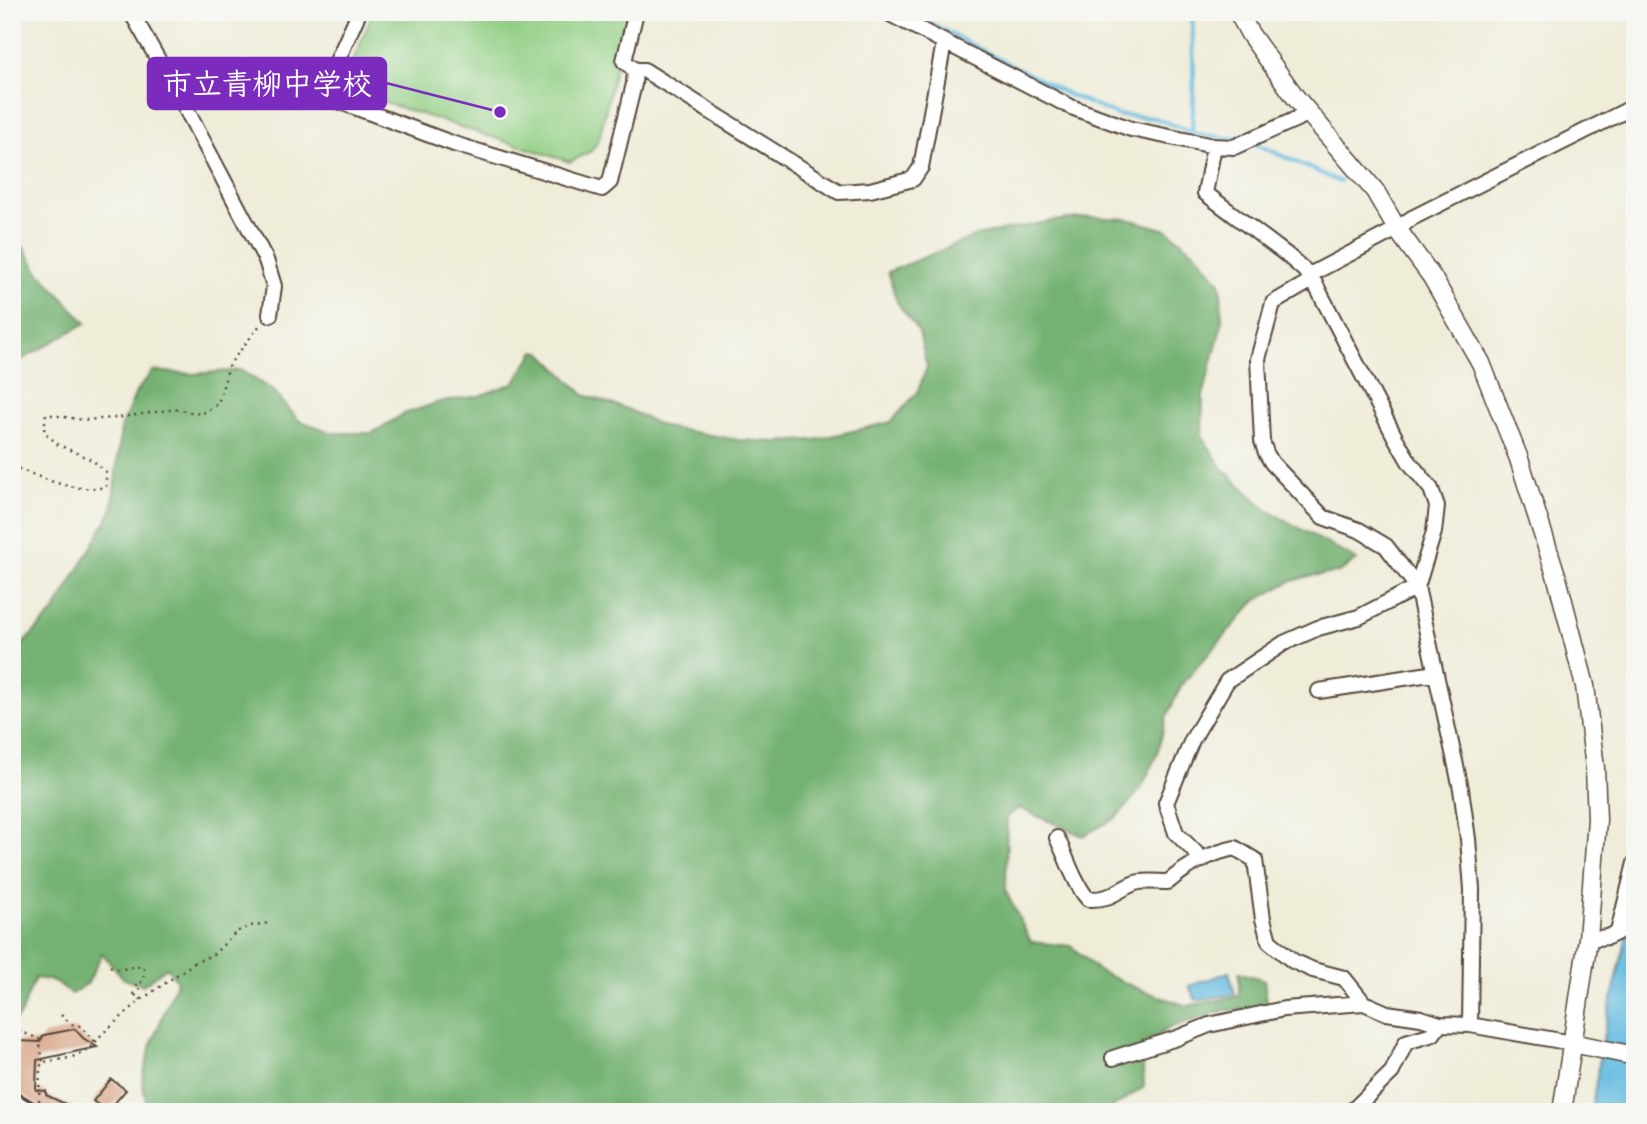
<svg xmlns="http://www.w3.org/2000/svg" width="1647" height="1124" viewBox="0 0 1647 1124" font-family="Caveat,'Klee One',sans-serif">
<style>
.green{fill:#92cf84;stroke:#667c51;stroke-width:2}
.forest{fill:#75b272;stroke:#586e48;stroke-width:2}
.water{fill:#64bbe1;stroke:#507280;stroke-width:2}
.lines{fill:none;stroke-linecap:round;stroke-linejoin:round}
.stream{stroke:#64bbe1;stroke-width:4.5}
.building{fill:#d69b7a}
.minor-casing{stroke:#56473a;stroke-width:18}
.tertiary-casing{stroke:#56473a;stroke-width:21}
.path{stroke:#56473a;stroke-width:2.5;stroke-dasharray:2 5;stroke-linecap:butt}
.minor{stroke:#fff;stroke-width:14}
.tertiary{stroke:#fff;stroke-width:18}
.leader{fill:none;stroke:#7b2cbf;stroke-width:2.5}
.callout-dot{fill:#7b2cbf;stroke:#f6f6f2;stroke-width:2.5}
.callout{fill:#7b2cbf;stroke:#7b2cbf;stroke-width:2.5}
.callout-label{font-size:30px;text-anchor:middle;font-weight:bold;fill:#fff}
</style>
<rect width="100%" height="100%" fill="#f6f6f2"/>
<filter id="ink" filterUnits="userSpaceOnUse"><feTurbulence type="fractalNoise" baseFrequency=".0143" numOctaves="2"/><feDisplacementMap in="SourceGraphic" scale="14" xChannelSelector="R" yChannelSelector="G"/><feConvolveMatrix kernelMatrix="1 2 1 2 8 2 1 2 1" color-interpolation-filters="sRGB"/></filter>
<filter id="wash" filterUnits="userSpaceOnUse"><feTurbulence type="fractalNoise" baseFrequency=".00686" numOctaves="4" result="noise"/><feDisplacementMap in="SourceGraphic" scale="28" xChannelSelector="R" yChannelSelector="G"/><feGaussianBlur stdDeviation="1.57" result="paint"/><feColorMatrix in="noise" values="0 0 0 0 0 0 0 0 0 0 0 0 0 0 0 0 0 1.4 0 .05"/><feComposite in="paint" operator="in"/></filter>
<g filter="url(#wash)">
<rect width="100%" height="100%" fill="#efecd8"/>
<path class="green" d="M373,12H628L599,139L591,151L570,162L342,89Z"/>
<path class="forest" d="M1090,217L1128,219L1167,230L1197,254L1221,284L1222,324L1203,396L1202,436L1223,469L1267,510L1357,560L1338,573L1309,576L1289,582L1256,600L1182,684L1166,718L1157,754L1141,789L1116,818L1083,836L1019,808L1007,816L1006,892L1031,942L1071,946L1100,972L1136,988L1187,1006L1239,996V972L1264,980L1268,1009L1225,1010L1171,1027L1142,1045L1144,1087L1105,1112H148L142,1081L151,1045L177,981L167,967L143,985L124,979L102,953L88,983L71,994L54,981L35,978L21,1013L12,1024V655L54,612L112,511L121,428L136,392L153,371L193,374L240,370L274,391L298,420L333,433H372L404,414L440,402L479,396L514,383L535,351L541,352L584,395L627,409L664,427L738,440L777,442L815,440L891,422L917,393L927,367L919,332L897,302L888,272L976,236L1051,221Z
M12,229L38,271L86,323L12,365Z"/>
<path class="water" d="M1635,901V1112H1591L1605,1028Z
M1229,972L1235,994L1196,1000L1189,986Z"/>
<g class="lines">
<path class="stream" d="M908,12L1067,94L1117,115L1155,118L1197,134L1237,139
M1192,132L1194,85L1192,12
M1256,144L1340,182"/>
</g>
<g id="blocks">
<path class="building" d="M75,1029L83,1038L97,1047L37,1060L36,1088V1090L46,1091V1095L82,1112H42L37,1104L16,1091L18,1041L40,1042L44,1035Z
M111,1079L126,1090L107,1112L93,1101Z"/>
</g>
</g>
<g filter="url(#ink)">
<use href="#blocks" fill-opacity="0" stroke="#56473a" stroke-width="2"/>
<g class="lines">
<g class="minor-casing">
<path id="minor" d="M131,12L185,107L266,260L274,286L270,315
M359,12L322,95L454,144L602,189L610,182L634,84L635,70
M636,12L624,61L635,70H644L839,192L870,190L913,179L921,167L943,48L946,43
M886,12L1071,107L1131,129L1214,146L1234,147L1310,113
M1319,691L1436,673
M1057,838C1067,858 1074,883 1088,899C1112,900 1115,891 1135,883C1144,880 1158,882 1168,882C1187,866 1210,853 1235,848L1255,860L1263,919L1269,941L1293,961L1313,970L1344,978L1364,1003
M1203,860L1176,833L1166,803L1192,740L1227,681L1284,643L1318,628L1359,617L1417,587L1434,532L1437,506L1431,489L1410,463L1396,439L1311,276L1287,255L1205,193L1214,146
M1588,939L1608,937L1618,932L1635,863
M1470,1025L1472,889L1468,839L1461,789L1417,587L1386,546L1359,530L1323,517L1272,463L1266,453L1262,441L1258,359L1273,303L1309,282L1313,273L1397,229L1412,218L1635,106
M1113,1058L1177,1038L1209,1025L1284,1009L1364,1003L1387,1013L1421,1018L1440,1024
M12,1100L32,1112
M1351,1112L1392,1072L1406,1042L1433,1034L1440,1024L1470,1025L1572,1043"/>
</g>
<g class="tertiary-casing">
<path id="tertiary" d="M1238,12L1250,34L1296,98L1375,191L1397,229L1432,277L1481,363L1519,459L1557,578L1585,686L1595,768L1597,819L1588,939L1562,1112
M1572,1043L1635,1056"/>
</g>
<path class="path" d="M12,466C42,478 73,493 106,487V472L92,460L57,444L44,431L46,414L84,420L116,418L175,409L201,414L218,404L229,365L260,325
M110,966C122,974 132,963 144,968L143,981L136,985L141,988L132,995V996L138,995L141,1000
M61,1015L71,1024L81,1026L95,1042
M12,1031L22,1032L39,1039L43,1062
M39,1101L40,1067L43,1062L70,1058L89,1050L102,1034L141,1000L194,963L214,954L236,932L250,926L270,923"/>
<use href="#minor" class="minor"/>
<use href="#tertiary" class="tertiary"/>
</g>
</g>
<path class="leader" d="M500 112L386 83"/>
<circle class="callout-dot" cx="500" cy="112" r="7"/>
<rect class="callout" x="148" y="58" width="238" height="51" rx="7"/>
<g class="callout-label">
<text x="267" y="94">市立青柳中学校</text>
</g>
<rect width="1647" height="1124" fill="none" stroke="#f6f6f2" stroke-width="42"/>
</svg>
